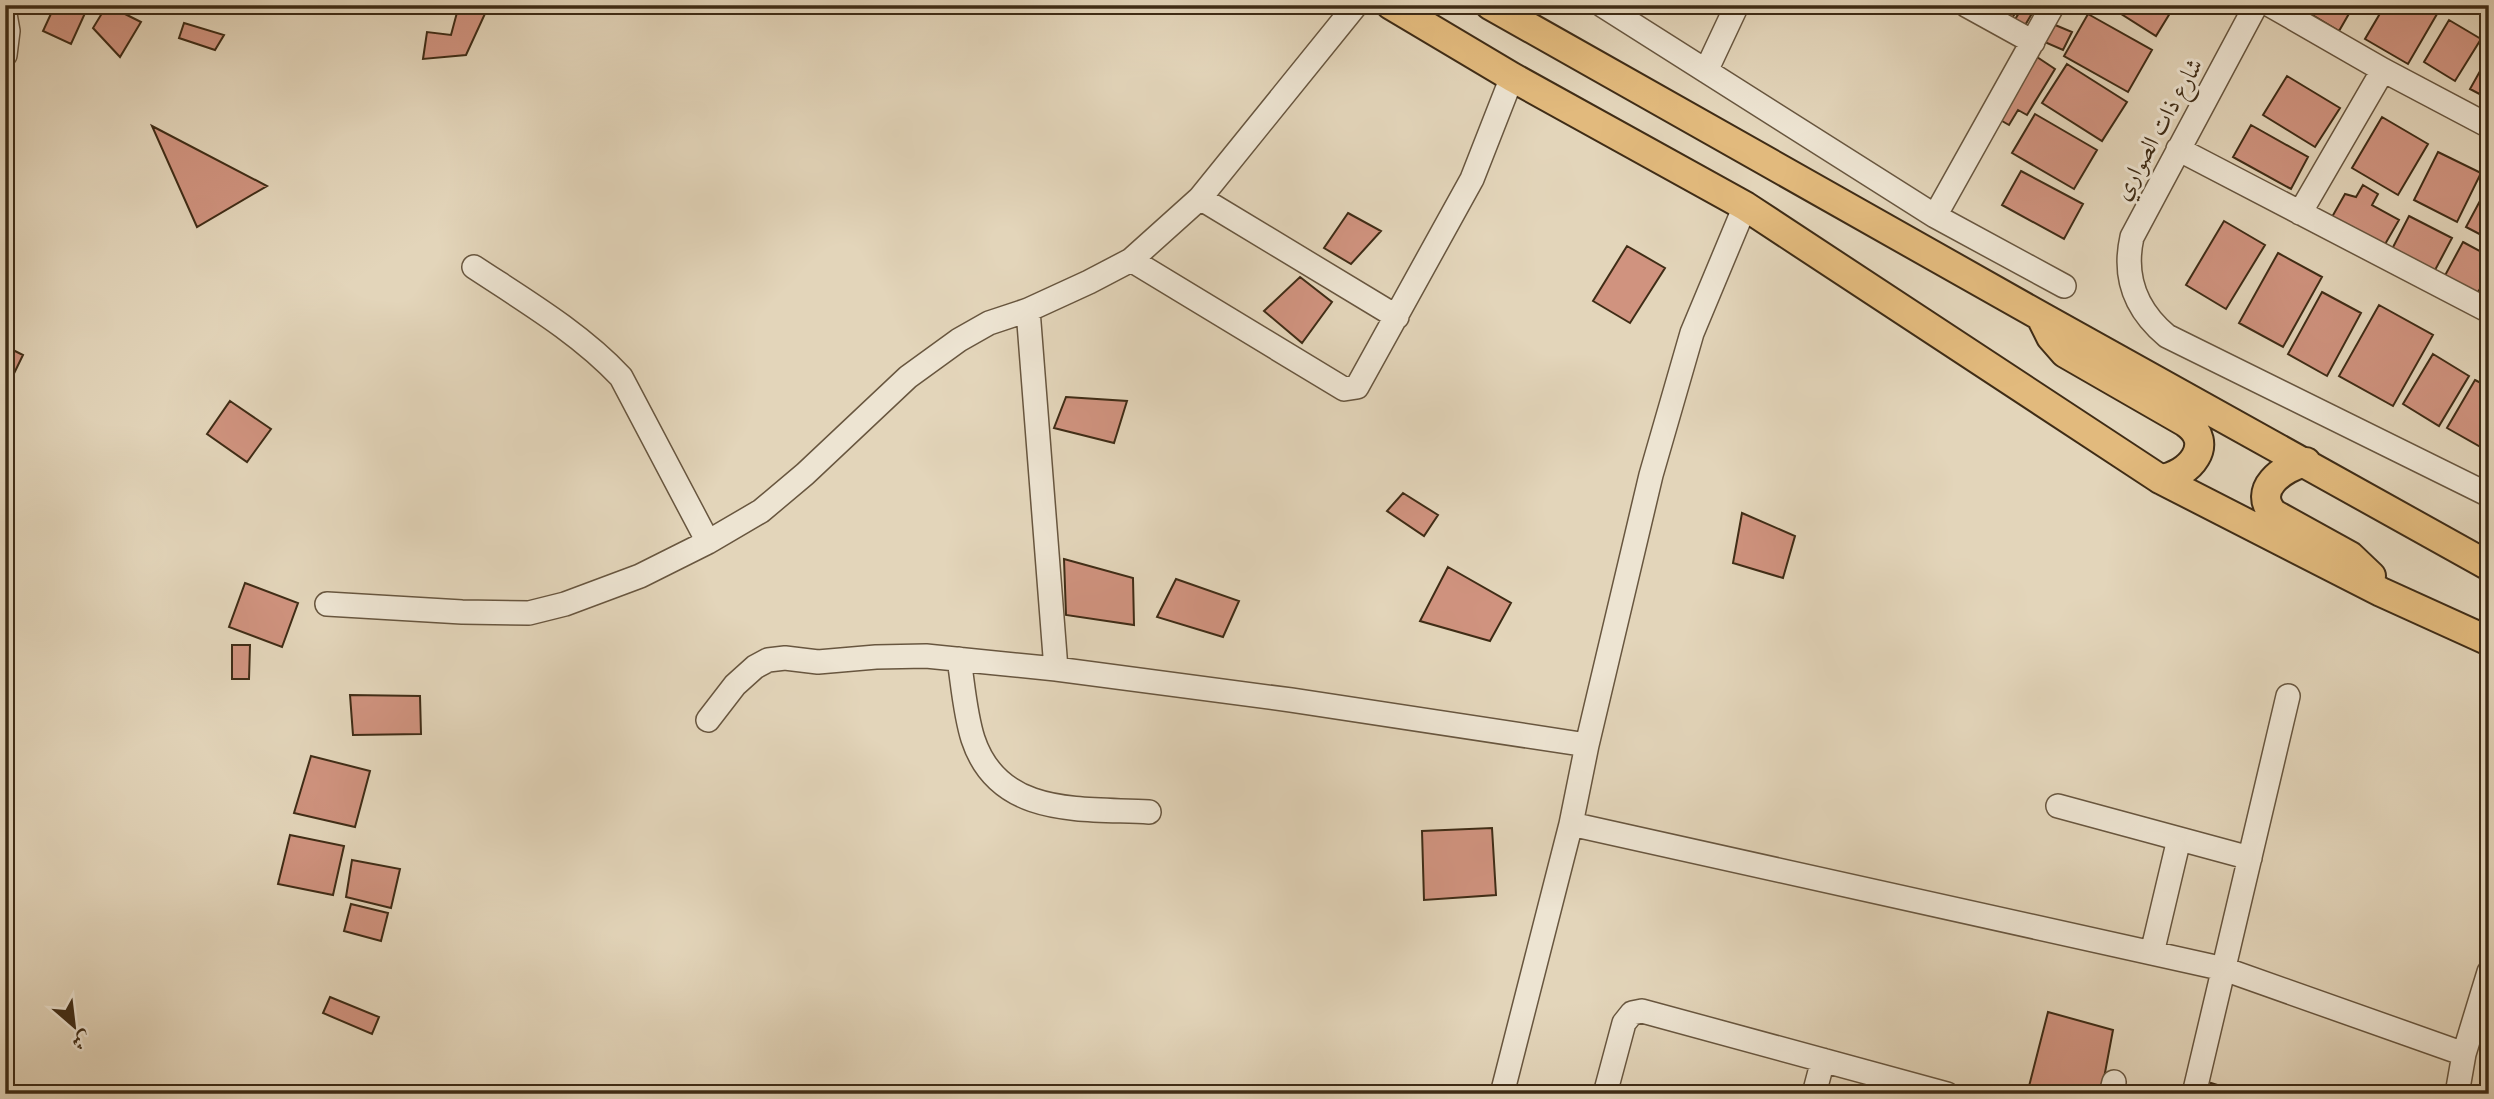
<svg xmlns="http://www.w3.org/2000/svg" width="2494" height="1099" viewBox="0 0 2494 1099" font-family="'Libre Bodoni',Amiri,serif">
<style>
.building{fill:#d0937f;stroke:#3f2c16;stroke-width:2}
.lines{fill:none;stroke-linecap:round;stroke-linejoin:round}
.minor-casing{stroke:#68563f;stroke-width:26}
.major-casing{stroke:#3f2c16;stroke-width:32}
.minor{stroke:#ede4d2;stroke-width:23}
.major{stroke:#e2ba7d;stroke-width:28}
.labels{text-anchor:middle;stroke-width:6;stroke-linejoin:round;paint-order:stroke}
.street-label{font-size:24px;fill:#3f2c16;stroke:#ede4d2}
</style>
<rect width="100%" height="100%" fill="#e3d5ba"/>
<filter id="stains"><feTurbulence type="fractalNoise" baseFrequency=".00286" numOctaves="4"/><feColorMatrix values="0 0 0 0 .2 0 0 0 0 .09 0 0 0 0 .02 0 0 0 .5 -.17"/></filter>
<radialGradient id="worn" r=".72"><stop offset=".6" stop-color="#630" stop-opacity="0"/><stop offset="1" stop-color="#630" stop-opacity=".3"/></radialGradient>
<path class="building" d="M55,5H72L86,11L71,44L43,31Z
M107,5L141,22L120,57L93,28Z
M459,5H489L466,55L423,59L427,32L451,35Z
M1992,5H2021L2012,18Z
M2024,5H2037L2024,27L2014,21Z
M2107,5H2175L2156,36Z
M2296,5H2354L2339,31Z
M2385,5H2423L2437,14L2408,64L2365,39Z
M2088,14L2152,50L2128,92L2064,56Z
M2449,20L2481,39L2455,81L2424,62Z
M2048,22L2072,32L2063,50L2040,40Z
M184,23L224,35L215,50L179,38Z
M2034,55L2055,69L2027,115L2018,110L2009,125L1995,117Z
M2489,55V99L2470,89Z
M2067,64L2127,102L2102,141L2042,103Z
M2287,76L2340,108L2315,147L2263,115Z
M2035,114L2097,150L2074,189L2012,153Z
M2382,117L2428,144L2398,195L2352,168Z
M2251,125L2308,157L2291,189L2233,157Z
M152,126L267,186L197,227Z
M2438,152L2481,173L2457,222L2414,200Z
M2021,171L2083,204L2064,239L2002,205Z
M2489,184V239L2466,227Z
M2363,185L2378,194L2372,205L2399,220L2380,253L2328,224L2345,194L2356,197Z
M1348,213L1381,231L1351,264L1324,248Z
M2409,216L2452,238L2434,272L2391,251Z
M2224,221L2265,245L2226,309L2186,285Z
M2463,242L2489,256V272L2475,298L2442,281Z
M1627,246L1665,268L1630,323L1593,301Z
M2278,253L2322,277L2283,347L2239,323Z
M1300,277L1332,302L1302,343L1264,311Z
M2322,292L2361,313L2327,376L2288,354Z
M2379,305L2433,335L2393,406L2339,376Z
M5,346L23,355L5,392Z
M2433,354L2469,376L2439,426L2403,404Z
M2475,380L2489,387V444L2486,450L2447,428Z
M1066,397L1127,401L1114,443L1054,428Z
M230,401L271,429L247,462L207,434Z
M1403,493L1438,515L1424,536L1387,511Z
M1742,513L1795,536L1783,578L1733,563Z
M1064,559L1133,578L1134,625L1066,615Z
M1448,567L1511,603L1490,641L1420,621Z
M1176,579L1239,601L1223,637L1157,617Z
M245,583L298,603L282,647L229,627Z
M232,645H250L249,679H232Z
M350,695L420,696L421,734L353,735Z
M311,756L370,771L355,827L294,813Z
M1492,828L1496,895L1424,900L1422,831Z
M290,835L344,846L333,895L278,884Z
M352,860L400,869L391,908L346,897Z
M351,904L388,913L381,941L344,931Z
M330,997L379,1017L372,1034L323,1013Z
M2048,1012L2113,1030L2101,1094H2027Z
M2211,1083L2246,1094H2207Z"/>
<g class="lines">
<g class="minor-casing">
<path id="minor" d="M1602,5L1935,216L2064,286
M1966,5L2033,42
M2256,5L2132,237C2123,277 2136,310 2167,336L2489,495
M2270,5L2383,70L2489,126
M5,14L8,31L5,55
M1706,71L1737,5
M2178,149L2489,311
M1200,198L1397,317
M2300,213L2383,70
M1935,216L2053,5
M1131,260L1344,389L1357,387L1472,179L1512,77
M474,267C524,300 580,333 621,377L708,542
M1028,310L1056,669
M327,604L462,612L529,613L565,604L640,576L708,542L761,511L805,474L908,377L959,340L989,323L1028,310L1089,282L1131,260L1200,198L1356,5
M959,659C963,685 965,714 973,739C999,818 1082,808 1149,812
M708,720L735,685L755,667L768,660L785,658L818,662L876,657L926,656L1056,669L1291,700L1587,745
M2058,806L2250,858
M1571,824L2224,969L2464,1054
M2152,953L2179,839
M1502,1094L1571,824L1587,745L1651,475L1692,333L1745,206
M1605,1094L1624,1023L1632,1013L1642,1011L1947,1094
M1814,1094L1823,1060
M2111,1094L2114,1082
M2194,1094L2288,696
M2457,1094L2464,1054L2489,972"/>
</g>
<g class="major-casing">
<path id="major" d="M1391,5L1512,77L1745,206L2160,479L2381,592L2489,641
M1490,5L2042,317L2489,566
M2043,321L2051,337L2065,353L2185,422C2217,443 2189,476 2160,479
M2306,462C2283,467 2251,490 2274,514L2350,556L2371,576"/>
</g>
<use href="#minor" class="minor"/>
<use href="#major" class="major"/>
</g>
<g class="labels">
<g class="street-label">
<text transform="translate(2158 129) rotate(-61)" y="8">شارع ذات الصواري</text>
</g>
</g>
<rect width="2494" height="1099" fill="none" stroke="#e3d5ba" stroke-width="28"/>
<rect x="7" y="7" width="2480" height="1085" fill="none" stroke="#3f2c16" stroke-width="3.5"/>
<rect x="14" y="14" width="2466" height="1071" fill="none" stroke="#3f2c16" stroke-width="2"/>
<g transform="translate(74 1026) rotate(152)" stroke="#ede4d2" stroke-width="5" paint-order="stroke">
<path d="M0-5L12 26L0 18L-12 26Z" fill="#3f2c16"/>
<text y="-10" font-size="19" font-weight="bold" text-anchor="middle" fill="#3f2c16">ش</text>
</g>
<rect width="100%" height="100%" filter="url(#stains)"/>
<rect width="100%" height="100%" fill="url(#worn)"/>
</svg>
